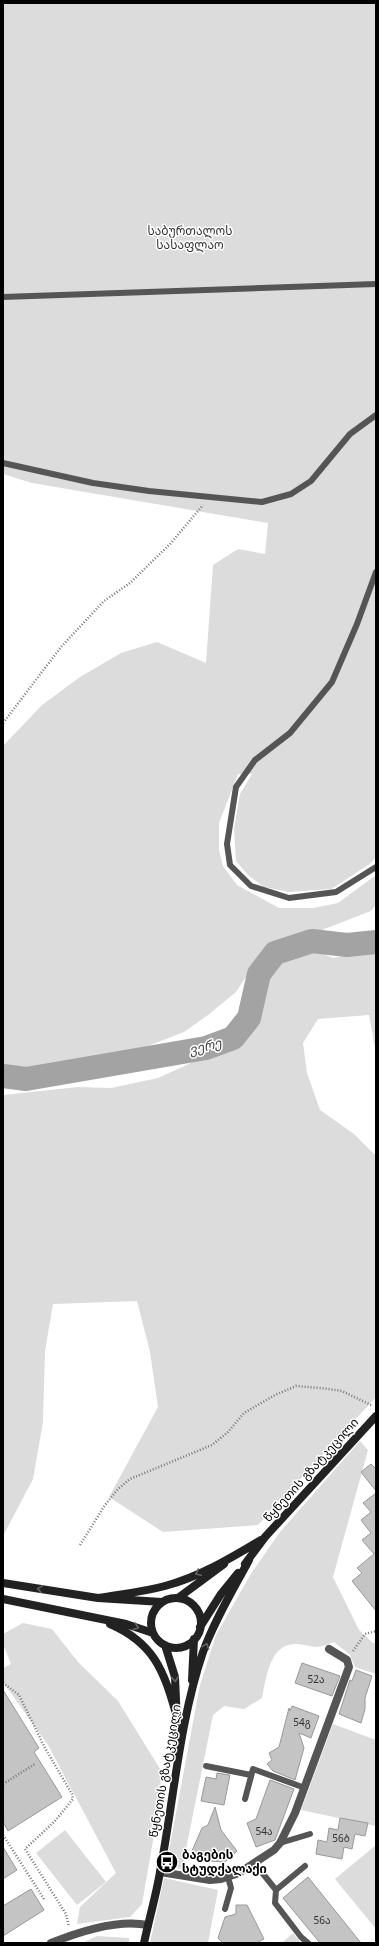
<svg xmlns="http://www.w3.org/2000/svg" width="379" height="1946" viewBox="0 0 379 1946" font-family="'Noto Sans','Noto Sans Georgian',sans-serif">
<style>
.green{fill:#dcdcdc}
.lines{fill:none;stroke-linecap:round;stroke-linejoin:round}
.river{stroke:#a3a3a3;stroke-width:24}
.building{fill:#c4c4c4;stroke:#999}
.path{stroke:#777;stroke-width:2.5;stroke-dasharray:1 2;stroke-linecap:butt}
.lane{stroke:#555;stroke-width:6}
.street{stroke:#555;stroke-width:8}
.secondary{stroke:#222;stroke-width:8}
.oneway{stroke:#646464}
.labels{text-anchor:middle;stroke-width:3;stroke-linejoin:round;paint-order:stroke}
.number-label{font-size:10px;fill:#313131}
.park-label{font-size:12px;fill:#333;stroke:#fff}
.street-label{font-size:12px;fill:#000;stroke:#fff}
.poi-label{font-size:12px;font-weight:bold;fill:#000;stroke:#fff;text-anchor:start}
.water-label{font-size:13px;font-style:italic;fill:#444;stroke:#fff}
</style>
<rect width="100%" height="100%" fill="#fff"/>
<path class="green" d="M3,3H376V857L370,864L331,889L289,892L264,887L248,875L236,861L234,828L240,794L252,774H238L219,823V850L223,866L237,885L279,908H313L338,903L376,875V905L371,911L309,935L281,941L257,960L236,992L208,1015L184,1032L127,1054L91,1063L3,1071V746L42,705L80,677L121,653L157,642L206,663L213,565L238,549L265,554L268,523L32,483L3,474Z
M376,950V1053L369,1015L318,1019L303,1043L307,1073L320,1110L354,1134L376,1156V1397L258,1525L163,1532L109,1497L158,1407L150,1352L137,1301L53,1304L45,1351L43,1422L33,1479L3,1536V1095L78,1087L111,1088L158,1078L237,1042L250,1021L264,974L282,958L316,951L333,958Z
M360,1441L368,1450L333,1577L359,1630L373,1643H376V1674L355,1667L350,1655L334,1642C312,1651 316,1645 295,1644C269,1644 266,1680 262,1698L244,1709L224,1706L213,1715L182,1869L166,1866L200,1685L216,1635L252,1572L280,1532Z
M23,1623L52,1629L78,1662L118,1701L162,1772L154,1835L142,1904L130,1917L77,1924L80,1907L116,1873L48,1745L3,1682V1668L11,1664L3,1644V1634Z
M333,1724L376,1740V1826L301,1810Z
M65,1830L106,1882L77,1905L36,1853Z
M376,1845V1929L335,1879Z
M164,1878L218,1890L208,1943H150Z
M293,1933L301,1943H282Z
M97,1936L129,1938V1943H82Z"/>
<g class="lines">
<path class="river" d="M3,1076L26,1079L206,1048L233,1038L249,1018L259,974L275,953L312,941L347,945L376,942"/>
</g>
<path class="building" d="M371,1464L376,1469V1491L361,1472Z
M376,1493V1611L352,1581L362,1573L357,1568L374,1554L362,1540L371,1533L361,1520L371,1512L363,1503Z
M302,1663L340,1676L332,1696L295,1683Z
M356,1670L372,1676L365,1698V1709L361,1723L339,1714L350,1680L352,1681Z
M3,1690L39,1748L34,1752L62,1797L8,1831L3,1822Z
M292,1706L319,1716L311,1738L299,1733L304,1748L295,1780L273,1771L267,1764L272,1760L269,1753L279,1747L289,1708L290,1711Z
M217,1773L230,1775L224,1805L201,1801L206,1777L216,1779Z
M270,1780L294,1789L275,1840L256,1847L247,1823L256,1819Z
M215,1807L221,1830L237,1851L225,1862L210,1861L192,1851L202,1828L208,1825Z
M340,1818L368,1823L365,1836L355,1834L352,1849L344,1847L342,1859L316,1854L318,1840L327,1842L329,1828L338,1830Z
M3,1847L17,1870L3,1879Z
M308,1877L361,1943H320L283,1898Z
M31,1889L44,1910L3,1936V1906Z
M236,1905H247L264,1939L256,1943H223L218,1938L225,1917L236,1914Z"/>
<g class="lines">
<path class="path" d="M3,723L61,647L104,601L130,583L171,543L203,505
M80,1545L105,1505L118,1489L130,1479L212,1445L228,1432L244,1413L275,1395L296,1386L321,1388L342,1391L373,1406
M353,1651L365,1634L376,1631
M3,1683L19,1695L45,1748L72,1794L73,1799L55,1821L25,1849L66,1914L69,1927
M3,1784L35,1764
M3,1835L44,1899"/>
<path class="lane" d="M3,297L376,284
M3,463L93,483L149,491L262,502L291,494L311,481L350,434L376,415
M376,572L357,624L332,682L290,733L255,760L236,787L227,844L230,865L251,886L289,898L336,892L376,867
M206,1766L251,1775
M245,1799L253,1769L305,1788
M280,1843L310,1834
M255,1864L276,1890L275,1903L301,1937L308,1943
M276,1890L305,1866
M225,1909L231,1888L228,1877"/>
<path class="street" d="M160,1872L210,1880L221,1879L239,1873L274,1850L280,1843L295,1813L349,1667L347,1660L329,1649
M51,1943C78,1932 119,1919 148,1925"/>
<path class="secondary" d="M245,1564L265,1537L376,1416
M3,1583L98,1598L162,1602
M98,1598C121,1594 143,1592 165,1586C199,1577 231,1558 261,1540
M178,1598L224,1564
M151 1623a25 25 0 1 1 50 0a25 25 0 1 1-50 0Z
M3,1599L126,1624L153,1633
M110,1624C154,1643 164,1671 176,1714
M200,1627L221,1594L238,1573
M165,1645L175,1677L178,1745
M192,1680L194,1639
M144,1943C149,1919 156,1896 160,1872C174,1799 179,1723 203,1652C215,1619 233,1590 249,1560"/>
</g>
<defs><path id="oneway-chevron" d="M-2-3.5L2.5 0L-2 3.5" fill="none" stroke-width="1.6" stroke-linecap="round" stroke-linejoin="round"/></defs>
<g class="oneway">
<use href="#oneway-chevron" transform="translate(198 1573) rotate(155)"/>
<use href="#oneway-chevron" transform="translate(40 1589) rotate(-171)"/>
<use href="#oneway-chevron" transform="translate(136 1627) rotate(18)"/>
<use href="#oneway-chevron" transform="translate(206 1646) rotate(-70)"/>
<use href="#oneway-chevron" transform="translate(175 1679) rotate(85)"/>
</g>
<defs>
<g id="bus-disc" transform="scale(1.15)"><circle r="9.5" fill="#000" stroke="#fff"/><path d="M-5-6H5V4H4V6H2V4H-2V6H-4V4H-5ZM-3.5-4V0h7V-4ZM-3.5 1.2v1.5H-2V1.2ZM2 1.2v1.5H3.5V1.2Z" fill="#fff"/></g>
</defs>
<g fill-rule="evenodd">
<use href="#bus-disc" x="167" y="1862"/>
</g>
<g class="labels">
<g class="number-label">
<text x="316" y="1683">52ა</text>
<text x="302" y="1726">54გ</text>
<text x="264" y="1835">54ა</text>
<text x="341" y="1842">56ბ</text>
<text x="322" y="1924">56ა</text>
</g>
<g class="park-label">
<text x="190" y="235">საბურთალოს<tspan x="190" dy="14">სასაფლაო</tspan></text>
</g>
<g class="street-label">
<text transform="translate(311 1470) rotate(-48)" y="4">წყნეთის გზატკეცილი</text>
<text transform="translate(165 1771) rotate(-80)" y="4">წყნეთის გზატკეცილი</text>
</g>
<g class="poi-label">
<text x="182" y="1859">ბაგების<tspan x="182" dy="14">სტუდქალაქი</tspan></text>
</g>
<g class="water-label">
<text transform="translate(205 1046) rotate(-14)" y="5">ვერე</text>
</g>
</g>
<rect width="379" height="1946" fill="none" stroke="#000000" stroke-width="8"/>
</svg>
